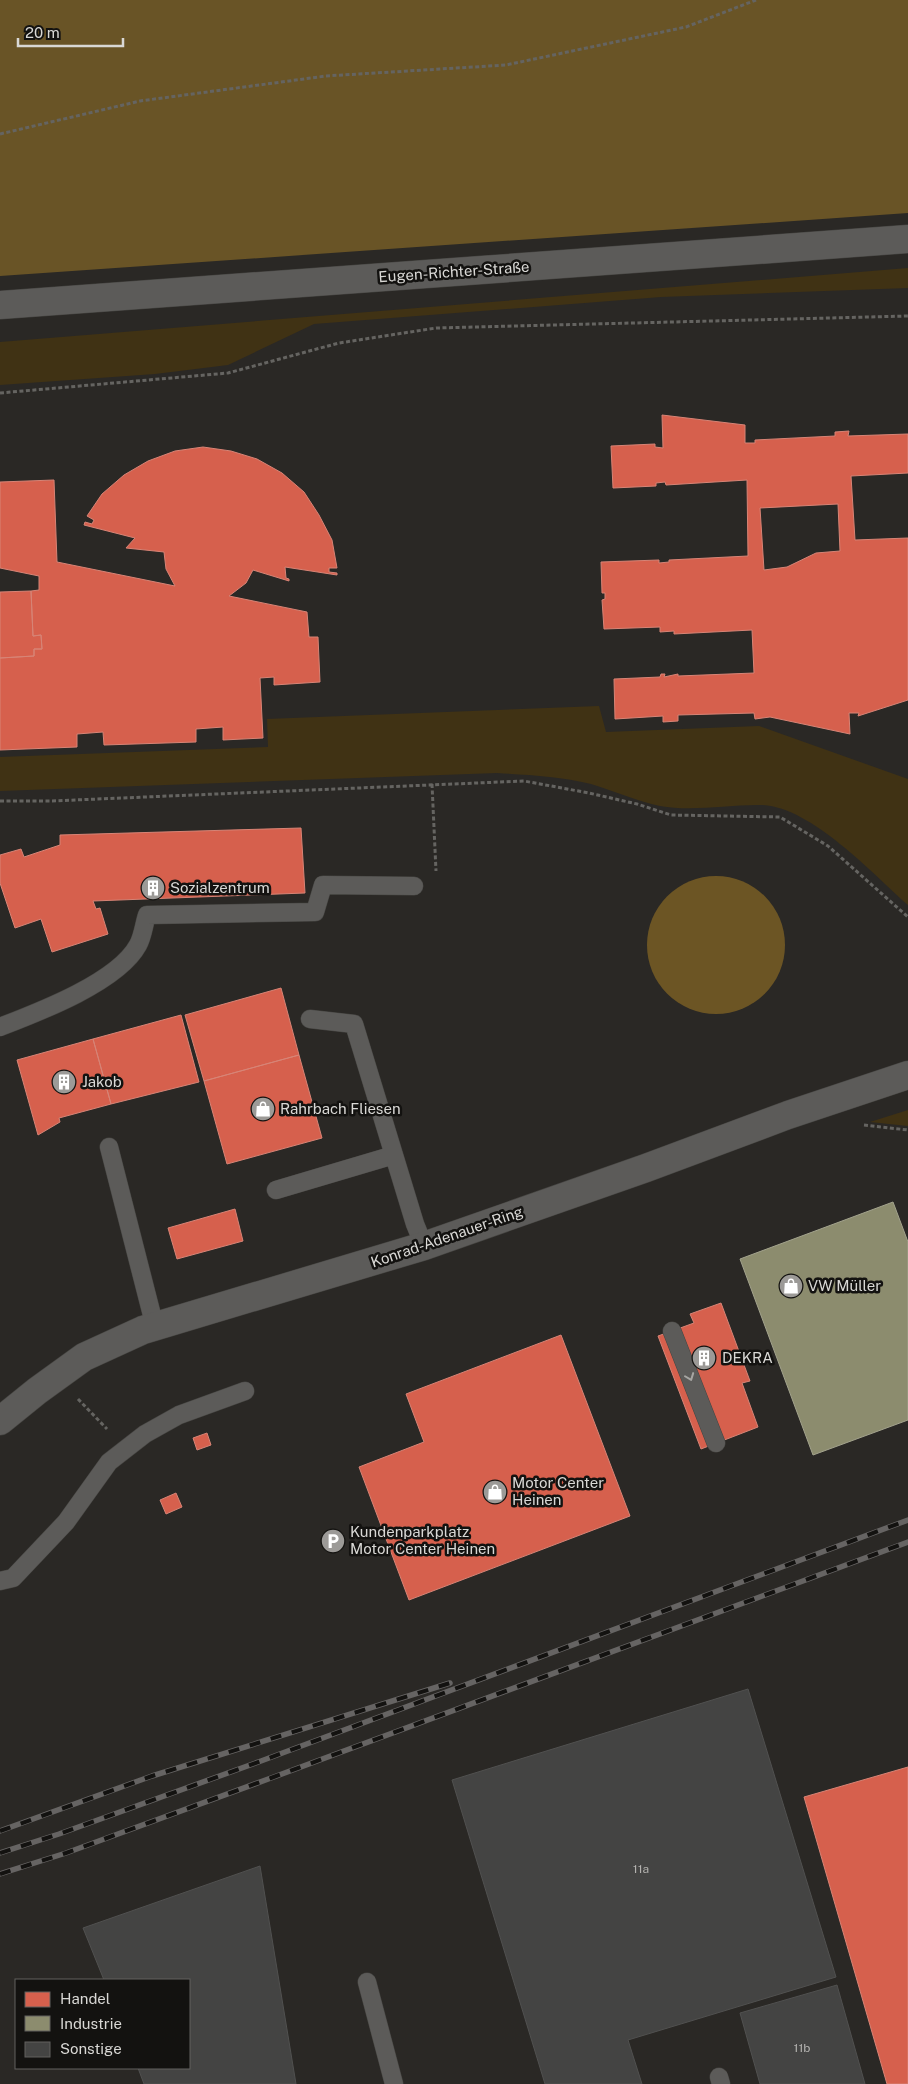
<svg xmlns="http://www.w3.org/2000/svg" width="908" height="2084" viewBox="0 0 908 2084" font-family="'Public Sans',sans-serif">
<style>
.green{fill:#403214}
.forest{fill:#695426}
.water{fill:#6c5524}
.shops{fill:#d6604d;stroke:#d78476;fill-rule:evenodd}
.industry{fill:#8c8c6e;stroke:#a3a38d}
.building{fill:#444443;stroke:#515150}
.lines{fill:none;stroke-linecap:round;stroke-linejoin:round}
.service-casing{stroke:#464542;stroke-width:19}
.minor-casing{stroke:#464542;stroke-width:29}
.tertiary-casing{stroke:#464542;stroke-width:29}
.path{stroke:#656461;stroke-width:3;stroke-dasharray:4 2.5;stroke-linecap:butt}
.service{stroke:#5c5b59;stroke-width:18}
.minor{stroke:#5c5b59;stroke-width:28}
.tertiary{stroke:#5c5b59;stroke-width:28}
.rail-casing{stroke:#666463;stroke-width:5.5}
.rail{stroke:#131210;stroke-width:4;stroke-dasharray:11;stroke-linecap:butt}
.oneway{stroke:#a7a6a3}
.labels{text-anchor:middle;stroke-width:5;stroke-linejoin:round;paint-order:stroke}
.number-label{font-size:12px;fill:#b4b3b0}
.street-label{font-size:15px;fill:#d9d8d5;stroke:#131210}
.poi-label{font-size:15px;fill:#d9d8d5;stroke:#131210;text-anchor:start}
</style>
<rect width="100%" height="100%" fill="#2a2825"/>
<path class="green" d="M908,268V288L661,297L314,324L228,365L155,374L0,385V342Z
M599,706L606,732L759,726L908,779V905C872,873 812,808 763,805C729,804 694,812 660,806C637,801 614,791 591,784C560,776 529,775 497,773L0,791V757L268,747L267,719Z
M908,1110V1126L870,1122Z"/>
<path class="forest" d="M0,0H908V213L0,276Z"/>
<path class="water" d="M647 945a69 69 0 1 1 138 0a69 69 0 1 1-138 0Z"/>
<path class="shops" d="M662,415L745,425V443H755V440L835,436V432L849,431L848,436L908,434V473L851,476L855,540L908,538V700L858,716L859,713H849L850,734L770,717L755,719L754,713L678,715V721L663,722V716L615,719L614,679L660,677L661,674H665L664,677L678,674V676L754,673L752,630L674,634V631L660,632V627L604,629L602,600L605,599V593H602L601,562L659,560V563L669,562V560L748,556L747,480L666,485L665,482L656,483V486L613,488L611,446L655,444V447L663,448ZM838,504L840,551L816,553L787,567L764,570L760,508Z
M203,447L231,451L257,459L282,473L304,492L319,515L332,540L337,568H329V572L337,573V575L285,567L286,578L289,579V581L253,570L246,583L229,596L307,612L309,637H318L320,682L274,685V677L260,678L263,738L223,740V727L196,729V742L104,745L103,732L77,734V747L0,750V658L34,656V649H42L41,635L33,636L31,591L39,590V576L0,568V482L54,480L57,562L175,586L166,569L164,552L126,548L135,538L84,525L85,522L92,524L94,520L87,516L102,494L124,475L148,461L175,451Z
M31,591L33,636L41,635L42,649H34V656L0,658V592Z
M301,828L305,893L93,901L96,909L100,908L108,934L52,952L41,919L15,928L0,883V855L21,849L24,857L60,845V835Z
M281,988L299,1055L204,1081L185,1015Z
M181,1015L199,1082L111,1104L93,1039Z
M93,1039L111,1104L59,1118L60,1122L38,1135L17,1060Z
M299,1055L322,1138L227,1164L204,1081Z
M235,1209L243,1241L177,1259L168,1228Z
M721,1303L750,1381L742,1383L758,1427L701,1449L658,1336L694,1323L690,1314Z
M561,1335L630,1516L409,1600L359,1467L424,1442L406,1394Z
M207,1433L211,1445L197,1450L193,1438Z
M176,1493L182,1507L166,1514L160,1500Z
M908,1767V2084H887L804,1797Z"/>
<path class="industry" d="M893,1202L908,1242V1420L813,1455L740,1259Z"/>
<path class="building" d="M748,1689L836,1977L628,2040L642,2084H545L452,1780Z
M260,1866L296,2084H144L138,2068H189V1980H104L83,1928Z
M837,1985L865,2084H760L740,2013Z"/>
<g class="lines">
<g class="service-casing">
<path id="service" d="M310,1019L354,1024L415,1224L424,1246
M0,1027C39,1012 118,982 138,945C143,936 144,924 147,915L315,912L323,885L414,886
M109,1147L155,1327
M276,1190L394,1155
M672,1331L716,1443
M0,1581L13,1578L66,1522L109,1462L145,1434L179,1415L245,1391
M367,1982L394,2084
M719,2077L721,2084"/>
</g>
<g class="minor-casing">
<path id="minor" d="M0,305L908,239"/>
</g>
<g class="tertiary-casing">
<path id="tertiary" d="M0,1421L37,1391L84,1357L143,1330L424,1246L646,1168L788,1115L908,1075"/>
</g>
<path class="path" d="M0,134L140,101L326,76L506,65L686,27L756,0
M0,393L228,373L339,343L436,328L908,316
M432,784L436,871
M0,801H51L524,781L589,793L637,804L671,815L780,817L828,846L908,917
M864,1125L908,1130
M78,1399L107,1429"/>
<use href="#service" class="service"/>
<use href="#minor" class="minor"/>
<use href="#tertiary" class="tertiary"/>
<g class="rail-casing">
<path id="rail" d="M0,1831L152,1776L450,1683
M0,1853L59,1834L261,1761L908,1520
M0,1874L66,1853L271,1778L908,1542"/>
</g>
<use href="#rail" class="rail"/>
</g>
<defs><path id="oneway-chevron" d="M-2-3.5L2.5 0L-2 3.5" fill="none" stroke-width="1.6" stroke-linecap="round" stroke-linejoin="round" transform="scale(1.25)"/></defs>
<use class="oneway" href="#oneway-chevron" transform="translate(690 1377) rotate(69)"/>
<defs>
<g id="building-disc" transform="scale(1.25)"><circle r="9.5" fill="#9c9a97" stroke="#131210"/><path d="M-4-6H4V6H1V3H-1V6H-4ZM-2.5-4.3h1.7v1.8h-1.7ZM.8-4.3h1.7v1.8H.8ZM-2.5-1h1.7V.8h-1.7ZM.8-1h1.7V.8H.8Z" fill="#fff"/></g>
<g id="shop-disc" transform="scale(1.25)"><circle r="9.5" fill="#9c9a97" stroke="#131210"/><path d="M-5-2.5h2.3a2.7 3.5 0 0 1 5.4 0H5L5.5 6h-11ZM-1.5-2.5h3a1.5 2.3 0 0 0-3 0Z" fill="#fff"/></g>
<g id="parking-disc" transform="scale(1.25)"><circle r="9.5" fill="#9c9a97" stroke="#131210"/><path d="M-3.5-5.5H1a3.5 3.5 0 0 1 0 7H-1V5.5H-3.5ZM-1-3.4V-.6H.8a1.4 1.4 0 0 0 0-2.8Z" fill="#fff"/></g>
</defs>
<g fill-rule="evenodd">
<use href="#building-disc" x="153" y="888"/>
<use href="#building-disc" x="64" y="1082"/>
<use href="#shop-disc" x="263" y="1109"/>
<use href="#shop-disc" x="791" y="1286"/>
<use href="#building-disc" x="704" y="1358"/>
<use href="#shop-disc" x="495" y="1492"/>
<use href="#parking-disc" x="333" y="1541"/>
</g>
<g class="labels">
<g class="number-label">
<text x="641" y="1873">11a</text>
<text x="802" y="2052">11b</text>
</g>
<g class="street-label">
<text transform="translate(454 272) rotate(-4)" y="5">Eugen-Richter-Straße</text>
<text transform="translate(447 1237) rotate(-19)" y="5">Konrad-Adenauer-Ring</text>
</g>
<g class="poi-label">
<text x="170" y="893">Sozialzentrum</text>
<text x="82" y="1087">Jakob</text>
<text x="280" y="1114">Rahrbach Fliesen</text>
<text x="808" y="1291">VW Müller</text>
<text x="722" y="1363">DEKRA</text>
<text x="512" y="1488">Motor Center<tspan x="512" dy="17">Heinen</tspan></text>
<text x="350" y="1537">Kundenparkplatz<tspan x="350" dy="17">Motor Center Heinen</tspan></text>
</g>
</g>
<rect x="15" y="1979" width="175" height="90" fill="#131210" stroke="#62615f"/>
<rect x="25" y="1992" width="25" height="15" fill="#d6604d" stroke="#62615f"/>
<text x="60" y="2004" font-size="15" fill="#d9d8d5">Handel</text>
<rect x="25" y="2016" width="25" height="15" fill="#8c8c6e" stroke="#62615f"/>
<text x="60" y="2029" font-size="15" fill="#d9d8d5">Industrie</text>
<rect x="25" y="2042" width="25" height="15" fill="#444443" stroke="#62615f"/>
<text x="60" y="2054" font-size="15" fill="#d9d8d5">Sonstige</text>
<path d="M18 38v8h105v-8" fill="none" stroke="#d9d8d5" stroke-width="2.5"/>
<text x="25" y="38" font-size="15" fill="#d9d8d5" stroke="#131210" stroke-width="4" paint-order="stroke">20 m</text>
</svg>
